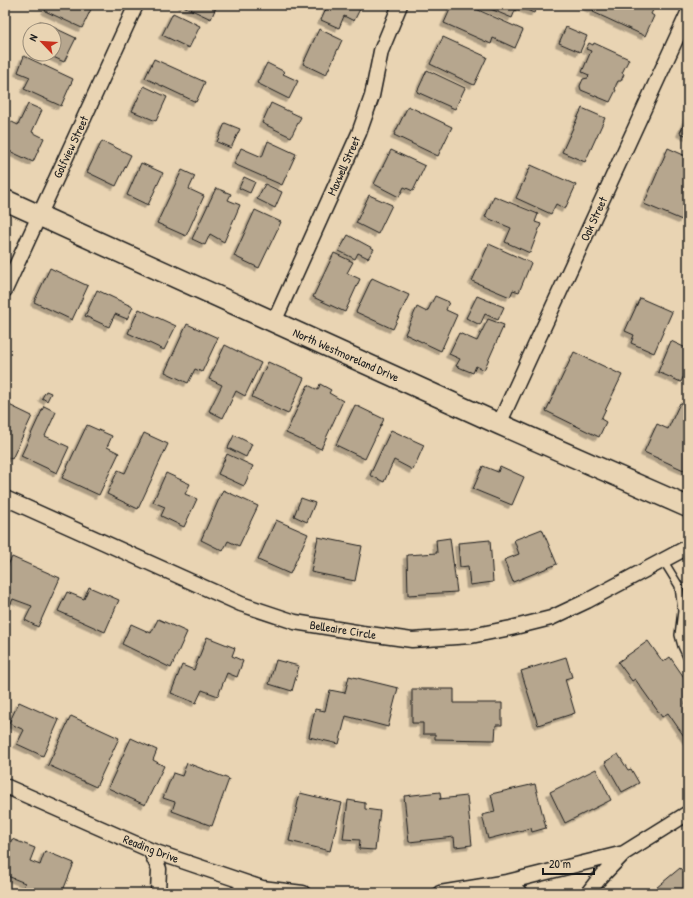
<svg xmlns="http://www.w3.org/2000/svg" width="693" height="898" viewBox="0 0 693 898" font-family="'Patrick Hand',sans-serif">
<style>
.building{fill:#b6a68e;stroke:#1c1c1c;filter:url(#shadow)}
.lines{fill:none;stroke-linecap:round;stroke-linejoin:round}
.lane-casing{stroke:#1c1c1c;stroke-width:10}
.street-casing{stroke:#1c1c1c;stroke-width:17}
.secondary-casing{stroke:#1c1c1c;stroke-width:23}
.lane{stroke:#e9d4b3;stroke-width:7}
.street{stroke:#e9d4b3;stroke-width:14}
.secondary{stroke:#e9d4b3;stroke-width:20}
.labels{text-anchor:middle;stroke-width:3;stroke-linejoin:round;paint-order:stroke}
.street-label{font-size:12px;fill:#1c1c1c;stroke:#e9d4b3}
</style>
<defs>
<filter id="shadow"><feDropShadow dx="-3.5" dy="3.5" stdDeviation="0" flood-color="#0004"/></filter>
</defs>
<rect width="100%" height="100%" fill="#e9d4b3"/>
<filter id="ink" filterUnits="userSpaceOnUse"><feTurbulence type="fractalNoise" baseFrequency=".025" numOctaves="2"/><feDisplacementMap in="SourceGraphic" scale="8" xChannelSelector="R" yChannelSelector="G"/><feConvolveMatrix kernelMatrix="1 2 1 2 8 2 1 2 1" color-interpolation-filters="sRGB"/></filter>
<g filter="url(#ink)">
<path class="building" d="M48,5H93L82,28L45,11Z
M181,5H217L211,19Z
M328,5H362L354,21L344,16L339,28L321,20Z
M452,5H467L523,30L515,48L493,38L491,44L444,23Z
M481,5H538L534,13L517,6L512,18Z
M583,5H653L655,6L651,14L654,16L645,36L593,12L594,10Z
M173,13L200,26L189,48L162,35Z
M40,21L76,38L64,62L47,54H54V30H36Z
M566,27L587,36L580,52L559,43Z
M319,29L342,40L326,75L303,64Z
M443,37L487,57L474,85L430,64Z
M589,43L593,45L594,43L629,59L622,73L624,74L621,81H618L616,85L615,90H616L610,102L581,90L580,86L583,79L588,78L589,75L582,72L591,51L586,49Z
M24,56L73,79L61,106L24,89L30,77L18,72Z
M154,59L205,82L196,102L145,78Z
M267,63L285,72L283,74L298,81L289,99L257,83Z
M427,70L465,88L455,109L417,92Z
M144,86L167,97L156,121L132,111Z
M271,103L301,117L291,137L262,123Z
M28,104L42,110L32,132L44,138L33,162L5,149L6,119L18,125Z
M408,106L452,127L438,156L394,135Z
M582,108L605,118L585,162L562,152Z
M688,114V136L680,133Z
M225,123L240,129L231,148L217,142Z
M102,141L131,155L116,186L87,172Z
M268,141L296,154L282,185L234,164L241,148L262,157Z
M668,148L688,157V207L682,220L644,204Z
M391,150L425,166L413,191L404,187L399,197L374,184Z
M141,163L163,173L148,205L127,195Z
M531,165L576,185L565,209L556,204L551,214L516,198Z
M182,170L195,176L189,189L204,196L186,236L157,223Z
M244,177L255,182L250,193L239,188Z
M265,184L282,192L275,208L257,199Z
M216,188L231,194L228,200L240,205L224,242L210,234L205,245L192,239Z
M369,195L392,205L378,234L356,223Z
M494,196L538,214L535,222L541,224L530,253L505,242L511,228L485,217Z
M255,210L281,222L259,268L234,256Z
M348,235L374,249L368,258L358,253L355,259L339,251Z
M489,244L531,263L519,292L513,290L510,297L472,281Z
M334,253L353,262L347,273L360,279L345,312L313,297Z
M50,268L88,286L72,320L34,302Z
M372,278L409,295L393,329L356,312Z
M97,290L133,307L127,319L115,314L109,327L85,316Z
M435,296L449,302L446,310L457,315L441,351L405,334L417,307L427,312Z
M477,296L504,307L498,320L485,314L480,325L466,318Z
M640,298L672,312L654,353L631,343L634,335L625,331Z
M139,309L176,326L164,350L128,333Z
M488,319L504,325L484,370L476,366L473,373L456,366L460,359L449,354L459,333L477,341Z
M187,324L218,338L202,372L195,369L188,383L165,372Z
M671,341L688,349V367L681,382L658,372Z
M225,345L261,363L245,396L236,391L223,418L209,411L222,385L209,379Z
M574,352L622,375L601,419L606,422L599,437L546,411Z
M268,362L304,378L288,414L252,397Z
M320,384L331,390L329,393L343,401L321,449L286,433L308,385L318,390Z
M46,391L51,393L47,401L42,398Z
M5,403L32,416L12,459L5,456Z
M680,403L688,407V472L644,452L657,424L668,429Z
M355,405L384,419L365,459L336,445Z
M44,406L56,412L45,436L69,447L57,473L21,456Z
M87,425L112,436L107,447L119,453L99,495L62,478Z
M391,430L424,445L413,470L394,460L384,482L370,475Z
M144,433L168,444L138,509L107,494L118,470L125,473Z
M234,435L252,444L246,457L228,448Z
M227,454L253,466L244,486L218,474Z
M483,466L498,472L500,466L524,477L512,505L473,489Z
M166,473L190,484L185,494L197,499L184,527L161,516L165,507L153,502Z
M223,490L258,506L239,546L228,541L223,551L201,540Z
M301,498L315,503L307,522L294,516Z
M276,520L308,534L290,574L258,560Z
M542,529L557,564L513,582L504,560L519,554L514,540Z
M318,537L362,546L355,581L311,572Z
M450,538L457,592L408,595L407,555L437,553L436,540Z
M490,540L493,582L470,585L468,566L460,567L458,543Z
M12,557L60,578L38,627L25,620L32,606L13,599L6,614L5,613V571Z
M89,587L119,600L105,632L58,611L67,592L84,599Z
M158,619L187,632L171,668L122,644L131,624L151,633Z
M207,637L235,648L232,656L243,661L237,677L227,673L218,696L202,690L196,703L171,693L182,665L194,670Z
M648,641L663,662L670,657L688,683L685,687L688,692V701L685,703L688,708V742L668,713L662,717L635,679L632,681L618,662Z
M566,657L572,677L565,679L575,713L538,725L521,671Z
M276,660L299,666L292,691L269,684Z
M349,676L398,688L388,727L346,716L339,744L309,737L315,709L325,711L330,690L345,693Z
M412,689H454V703H502V725H496L495,740L435,739V734H423V723H412Z
M19,702L59,720L43,756L17,744L24,730L9,723Z
M71,716L119,738L96,787L48,765Z
M131,738L157,750L153,760L164,766L145,805L108,788Z
M618,754L628,770L631,769L639,783L622,792L605,762Z
M187,763L229,779L212,826L172,811L175,802L163,798L173,773L182,776Z
M596,769L611,800L565,823L550,792Z
M535,784L546,828L532,832L531,828L488,839L482,815L495,812L491,794Z
M440,792L441,799H439L467,796L472,845L455,847L454,837L409,842L404,796Z
M300,793L342,803L330,851L289,841Z
M348,800L365,803V809L380,811L375,850L359,849L360,840L343,839Z
M12,839L35,848L30,861L40,865L45,851L74,863L62,893H21L25,883L5,875V857Z
M680,868L688,878V893H650Z"/>
<g class="lines">
<g class="lane-casing">
<path id="lane" d="M663,560L679,586L682,611L679,635L682,646L688,659"/>
</g>
<g class="street-casing">
<path id="street" d="M5,290L136,5
M274,322L359,133L372,96L381,51L400,5
M499,424L688,13
M5,498L241,604L295,622L362,633L412,640L471,636L511,628L551,618L587,601L688,547
M5,786L150,850L262,888L303,893
M150,850L159,869L158,893
M507,882L520,893
M237,893L261,888
M440,893L507,882L624,853L688,813
M588,893L598,880L624,853"/>
</g>
<g class="secondary-casing">
<path id="secondary" d="M5,200L499,424L688,507"/>
</g>
<use href="#lane" class="lane"/>
<use href="#street" class="street"/>
<use href="#secondary" class="secondary"/>
</g>
</g>
<g class="labels">
<g class="street-label">
<text transform="translate(71 147) rotate(-65)" y="4">Golfview Street</text>
<text transform="translate(344 166) rotate(-66)" y="4">Maxwell Street</text>
<text transform="translate(594 219) rotate(-65)" y="4">Oak Street</text>
<text transform="translate(346 355) rotate(24)" y="4">North Westmoreland Drive</text>
<text transform="translate(343 630) rotate(9)" y="4">Belleaire Circle</text>
<text transform="translate(151 849) rotate(21)" y="4">Reading Drive</text>
</g>
</g>
<rect width="693" height="898" fill="none" stroke="#e9d4b3" stroke-width="20"/>
<rect x="10" y="10" width="673" height="878" fill="none" stroke="#1c1c1c" stroke-width="1.5" filter="url(#ink)"/>
<g transform="translate(42 42) rotate(295)"><circle r="19" fill="#e9d4b3" stroke="#978a77"/>
<path d="M0-3L7 15L0 10L-7 15Z" fill="#c8321e"/>
<text y="-6" font-size="11" font-weight="bold" text-anchor="middle" fill="#1c1c1c">N</text>
</g>
<path d="M543 868v6h51v-6" fill="none" stroke="#1c1c1c" stroke-width="2"/>
<text x="549" y="868" font-size="12" fill="#1c1c1c" stroke="#e9d4b3" stroke-width="3" paint-order="stroke">20 m</text>
</svg>
